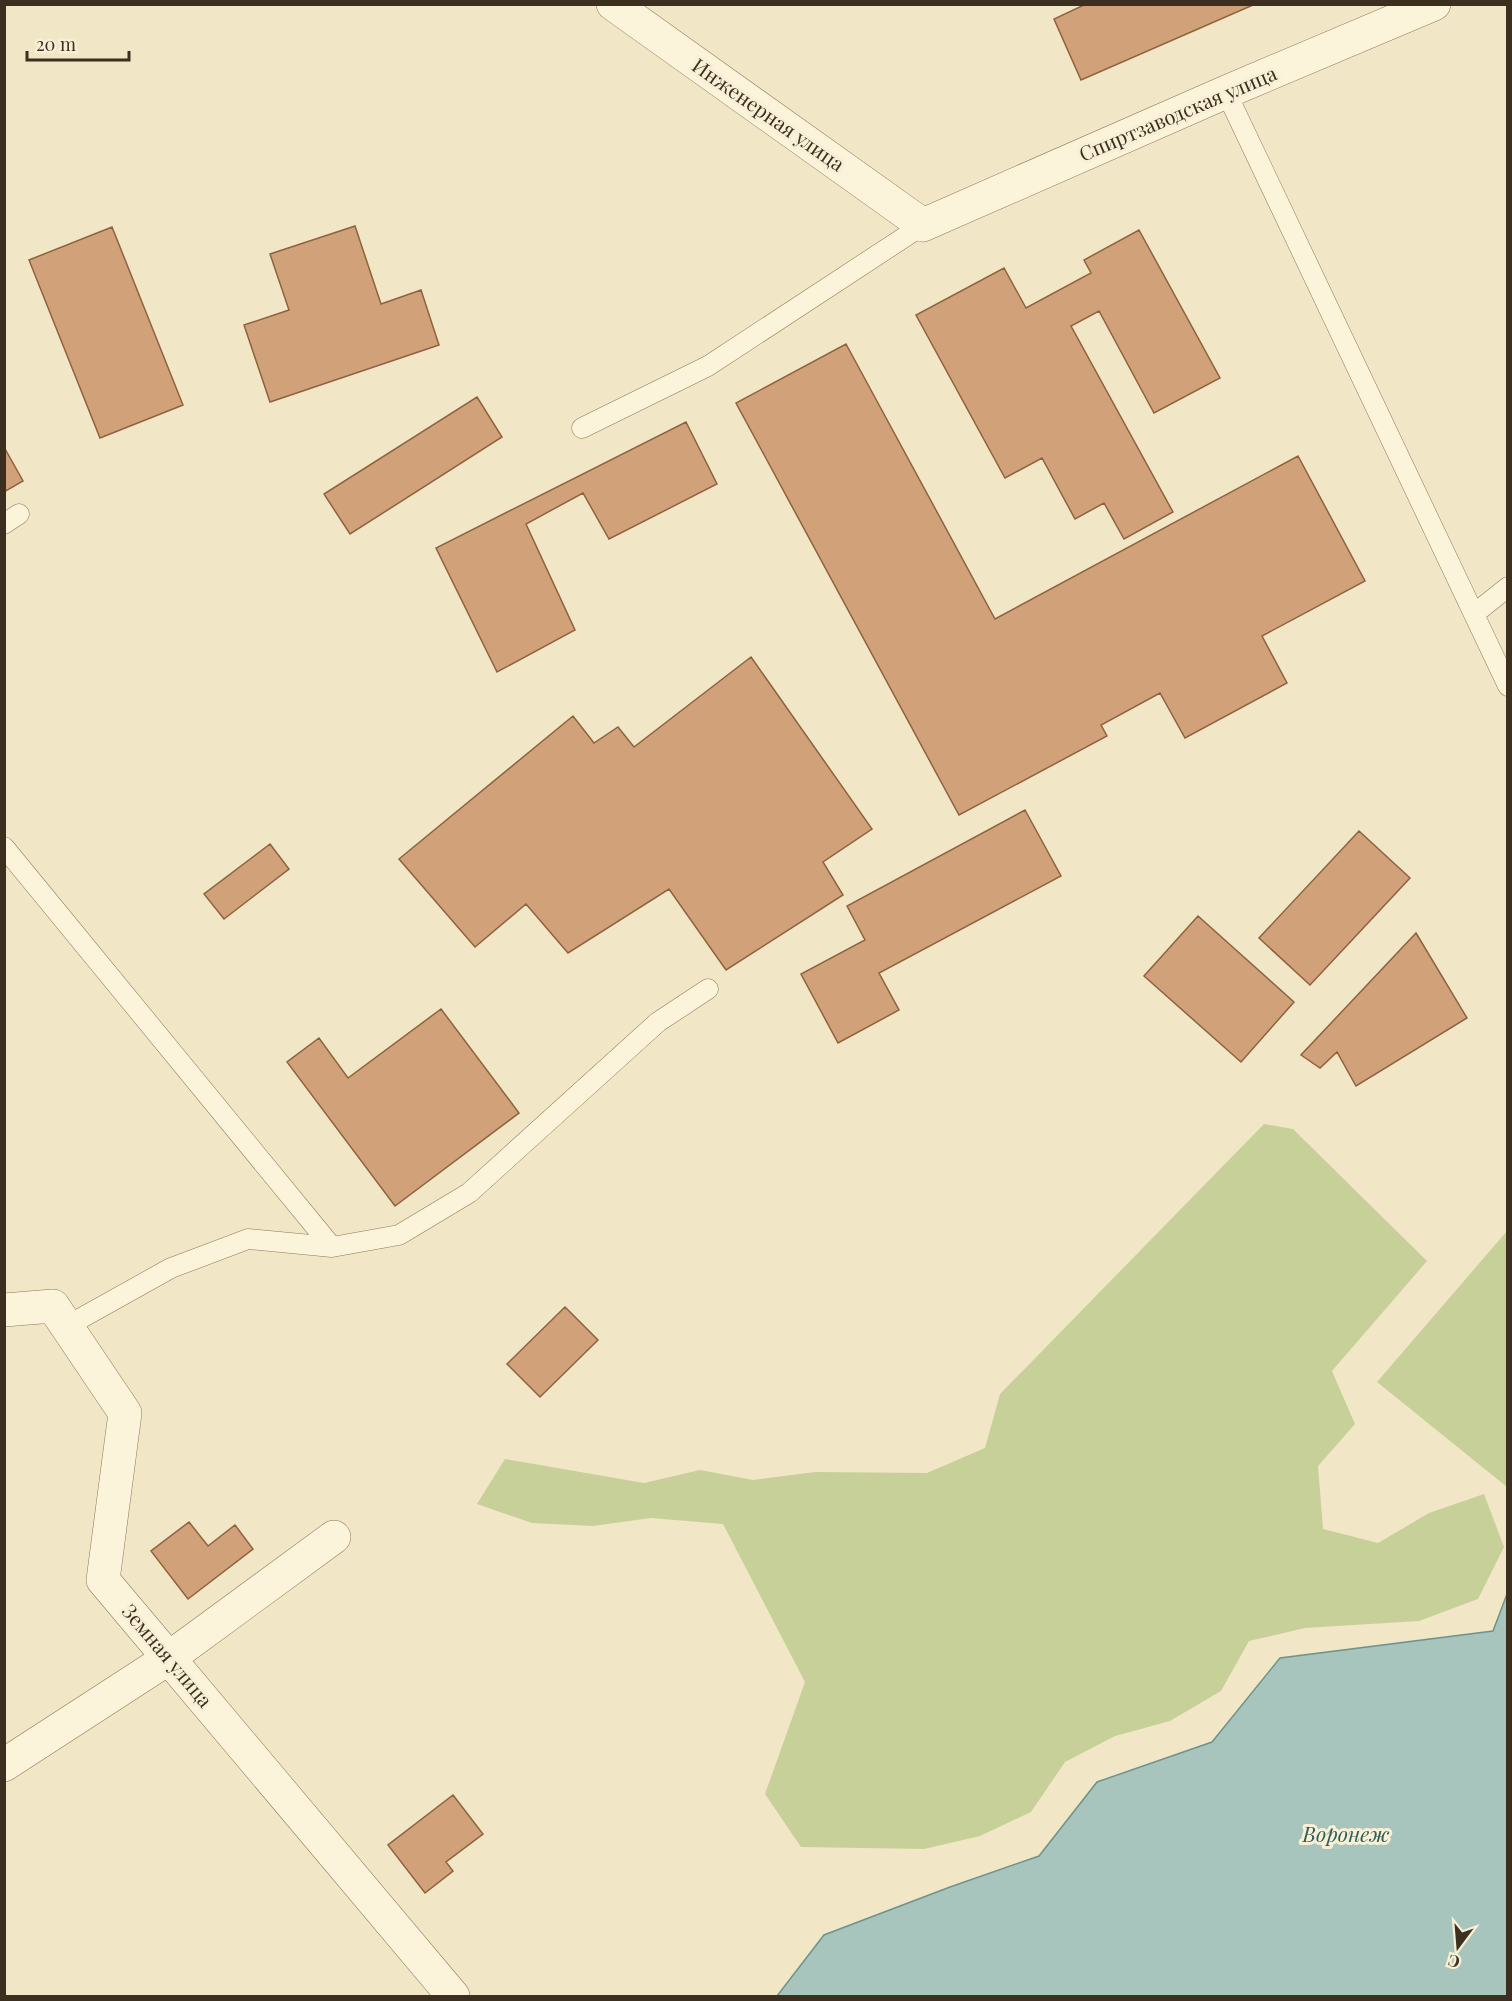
<svg xmlns="http://www.w3.org/2000/svg" width="1512" height="2001" viewBox="0 0 1512 2001" font-family="'Playfair Display',serif">
<style>
.green{fill:#c8d099}
.water{fill:#a8c5bd;stroke:#6d948c;stroke-width:1.5}
.building{fill:#d1a27a;stroke:#8f623e;stroke-width:1.5}
.lines{fill:none;stroke-linecap:round;stroke-linejoin:round}
.lane-casing{stroke:#8e785a;stroke-width:21}
.street-casing{stroke:#8e785a;stroke-width:34}
.lane{stroke:#fbf3da;stroke-width:20}
.street{stroke:#fbf3da;stroke-width:33}
.labels{text-anchor:middle;stroke-width:6;stroke-linejoin:round;paint-order:stroke}
.street-label{font-size:20px;fill:#3d2f1f;stroke:#f8f0d6}
.water-label{font-size:21px;font-style:italic;fill:#2d5e5d;stroke:#f8f0d6}
</style>
<rect width="100%" height="100%" fill="#f1e6c6"/>
<path class="green" d="M1264,1124L1293,1129L1427,1261L1332,1371L1355,1424L1318,1466L1323,1529L1378,1543L1429,1513L1484,1494L1504,1547L1478,1599L1419,1621L1305,1628L1249,1641L1221,1691L1170,1721L1115,1736L1065,1762L1031,1812L980,1836L924,1849L801,1847L765,1794L805,1682L723,1524L651,1518L593,1526L532,1523L477,1504L505,1459L644,1483L700,1470L753,1480L815,1472L927,1473L985,1448L1000,1394Z
M1507,1231V1487L1377,1382Z"/>
<path class="water" d="M1507,1594V1996H777L824,1935L950,1887L1039,1856L1097,1782L1212,1742L1280,1658L1493,1631Z"/>
<path class="building" d="M1086,4H1253V5L1081,80L1054,19Z
M355,226L381,304L421,290L439,345L270,402L244,325L289,310L270,254Z
M112,227L183,405L100,438L29,260Z
M1139,230L1220,378L1154,413L1099,311L1071,326L1173,512L1124,539L1104,503L1075,519L1042,458L1005,478L916,315L1004,268L1026,308L1091,273L1084,260Z
M846,344L995,619L1298,456L1365,581L1262,636L1287,683L1185,738L1160,693L1101,725L1107,736L959,815L736,403Z
M477,397L502,437L350,534L324,494Z
M686,422L717,484L609,539L583,493L526,524L575,630L497,672L436,548Z
M4,447L23,481L4,492Z
M751,657L872,829L823,862L843,895L726,970L669,889L568,953L526,904L475,947L399,859L573,716L594,743L618,727L634,747Z
M1025,810L1061,876L879,973L899,1010L838,1043L801,974L865,940L847,906Z
M1359,831L1410,878L1310,985L1259,938Z
M270,844L289,869L224,919L204,894Z
M1198,916L1294,1002L1241,1062L1144,976Z
M1416,933L1467,1018L1356,1086L1337,1052L1320,1068L1301,1055Z
M441,1009L519,1113L395,1206L287,1062L319,1038L348,1078Z
M565,1307L598,1340L540,1397L507,1364Z
M189,1522L208,1546L235,1525L253,1549L188,1599L151,1551Z
M453,1795L483,1834L446,1862L453,1871L425,1893L388,1845Z"/>
<g class="lines">
<g class="lane-casing">
<path id="lane" d="M1226,92L1508,686
M582,428L708,366L923,225
M4,524L19,514
M1474,614L1508,587
M4,847L332,1247L248,1239L171,1268L67,1326
M332,1247L399,1235L469,1193L658,1022L708,989"/>
</g>
<g class="street-casing">
<path id="street" d="M613,4L923,225L1226,92L1434,4
M4,1310L53,1306L125,1413L103,1580L453,1996
M4,1765L169,1658L334,1537"/>
</g>
<use href="#lane" class="lane"/>
<use href="#street" class="street"/>
</g>
<g class="labels">
<g class="street-label">
<text transform="translate(1178 114) rotate(-23)" y="7">Спиртзаводская улица</text>
<text transform="translate(768 115) rotate(35)" y="7">Инженерная улица</text>
<text transform="translate(167 1656) rotate(50)" y="7">Земная улица</text>
</g>
<g class="water-label">
<text x="1346" y="1842">Воронеж</text>
</g>
</g>
<rect width="1512" height="2001" fill="none" stroke="#3d2f1f" stroke-width="12"/>
<g transform="translate(1458 1947) rotate(196)" stroke="#f8f0d6" stroke-width="4.5" paint-order="stroke">
<path d="M0-4.5L10 22L0 15L-10 22Z" fill="#3d2f1f"/>
<text y="-9" font-size="16" font-weight="bold" text-anchor="middle" fill="#3d2f1f">С</text>
</g>
<path d="M27 51v9h102v-9" fill="none" stroke="#3d2f1f" stroke-width="3"/>
<text x="36" y="51" font-size="18" fill="#3d2f1f" stroke="#f8f0d6" stroke-width="4.5" paint-order="stroke">20 m</text>
</svg>
